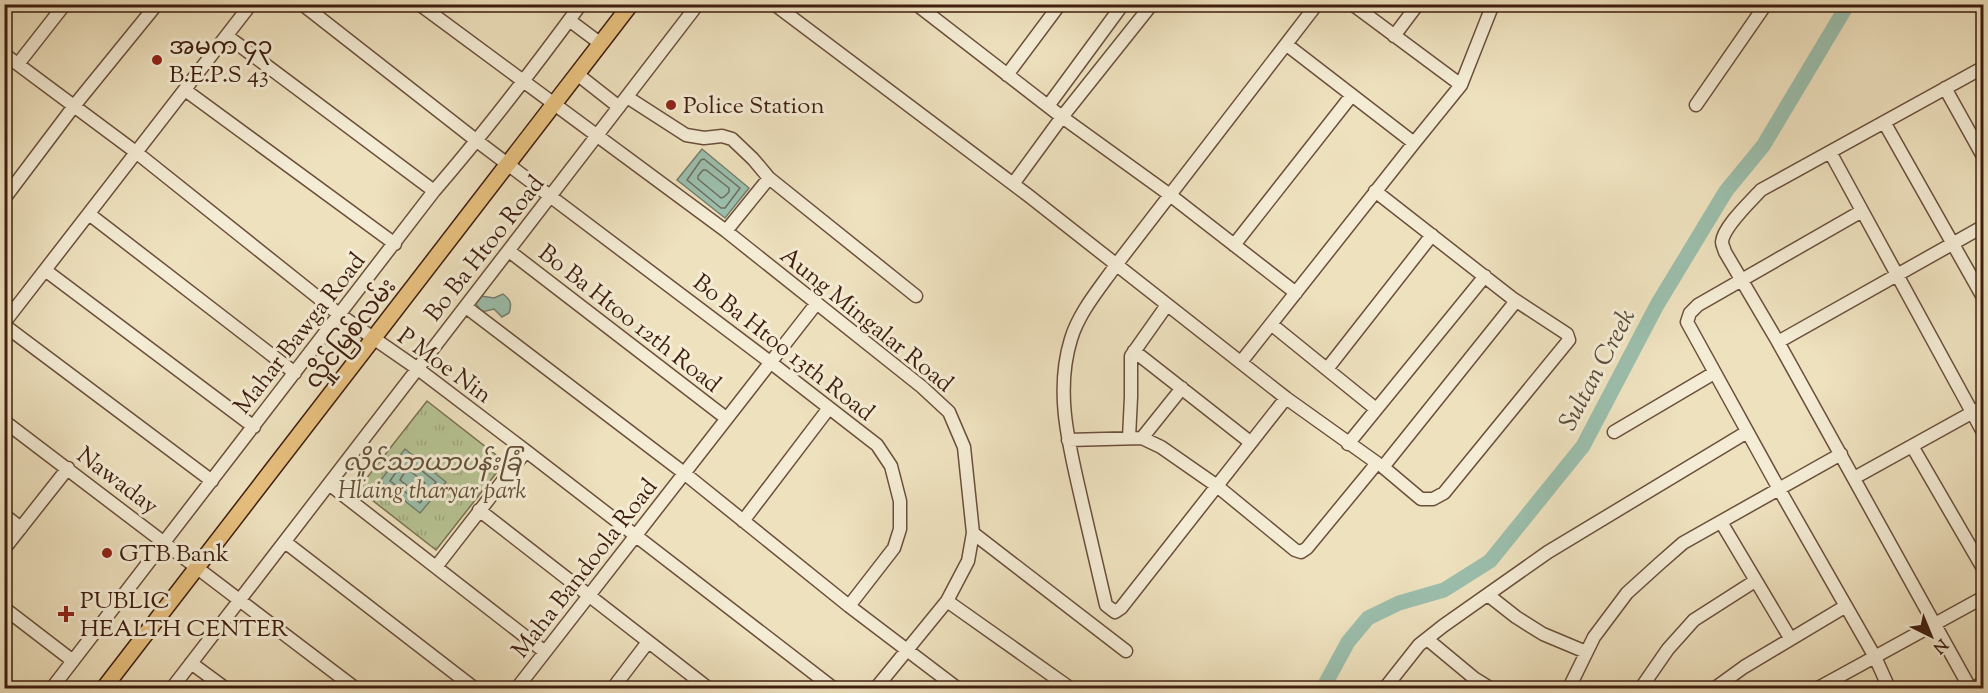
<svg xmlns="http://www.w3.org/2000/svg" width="1988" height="693" viewBox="0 0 1988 693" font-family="'Sorts Mill Goudy','Noto Sans Myanmar',serif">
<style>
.park{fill:url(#park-tufts);stroke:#7b7051;stroke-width:1.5}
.water{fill:#9bbeac;stroke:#767e6d;stroke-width:1.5}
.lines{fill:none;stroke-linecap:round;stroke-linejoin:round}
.shore{stroke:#6d6e5e;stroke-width:1.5}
.river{stroke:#9bbeac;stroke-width:15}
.minor-casing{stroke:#6b4f3b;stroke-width:15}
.major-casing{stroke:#3f1e0f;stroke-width:18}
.minor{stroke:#f4ecd5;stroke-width:12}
.major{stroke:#e7c07f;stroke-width:15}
.poi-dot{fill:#8f2418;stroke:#f4ecd5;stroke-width:2}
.labels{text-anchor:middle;stroke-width:6;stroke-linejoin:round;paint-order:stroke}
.poi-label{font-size:24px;fill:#3f1e0f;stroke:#f4ecd5;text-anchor:start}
.street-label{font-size:24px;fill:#3f1e0f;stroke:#f4ecd5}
.park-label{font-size:24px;font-style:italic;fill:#635037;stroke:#f4ecd5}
.water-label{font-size:26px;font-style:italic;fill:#5b4e3e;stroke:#f4ecd5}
</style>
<defs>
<pattern id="park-tufts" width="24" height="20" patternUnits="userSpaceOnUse" patternTransform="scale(1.5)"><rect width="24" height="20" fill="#b7c393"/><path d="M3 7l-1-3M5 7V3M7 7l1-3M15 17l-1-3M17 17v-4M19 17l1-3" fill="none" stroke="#9ea77e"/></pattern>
</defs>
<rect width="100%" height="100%" fill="#eee1be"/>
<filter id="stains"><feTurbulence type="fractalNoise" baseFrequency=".00333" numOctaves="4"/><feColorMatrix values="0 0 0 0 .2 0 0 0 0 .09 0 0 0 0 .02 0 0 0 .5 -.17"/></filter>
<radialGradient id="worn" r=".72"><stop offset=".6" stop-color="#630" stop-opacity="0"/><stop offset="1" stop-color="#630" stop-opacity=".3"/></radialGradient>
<path class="park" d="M427,401L505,462L436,550L358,489Z"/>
<path class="water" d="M702,149L749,188L725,218L677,180Z
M503,294C511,300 512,304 509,313L502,317L494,309L482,312L475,303L481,296L494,298Z
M405,449L446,482L420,513L380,481Z"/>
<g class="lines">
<path class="shore" d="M704,159L740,188L725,208H721L687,180L701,160Z
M703,170H706L729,188V192L724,197L721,198L698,179V176Z
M407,459L436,482L420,503L390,481L404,460Z
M406,470H409L425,483L419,493H416L400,480Z"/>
<path class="river" d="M1323,688L1348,642L1368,618L1399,603L1444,590L1490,561L1583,446L1657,305L1726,191L1763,146L1848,4"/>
<g class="minor-casing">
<path id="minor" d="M302,4L477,141L770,362L877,445L891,466L900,501V529L894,548L849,606
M419,4L726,231L922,387L949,412L964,447L973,533L968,561L947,601L876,688
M774,4L1029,196L1286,398L1377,463L1307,548L1301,552L1295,550L1217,486L1161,447L1142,438L1068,440
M916,4L1062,117L1170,195L1296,293
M1352,4L1461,85
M569,20L601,44
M227,36L434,191
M1394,36L1418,4
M1287,45L1414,143
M4,54L137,153L340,315L418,369L526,451L833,688
M18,64L65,4
M577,74L619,107
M1007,75L1060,4
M1945,88L1984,158
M185,90L395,244
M627,97L686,135L704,138L722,136L732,139L753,159L769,178
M1696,105L1766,4
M1048,106L1123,4
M1884,122L1984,299
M1830,152L1984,434
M1013,184L1062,117L1152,4
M1375,191L1512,298L1567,334L1569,340L1444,493L1433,499H1421L1383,467L1516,301
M4,199L74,106L157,4
M1862,211L1698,305L1690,313L1687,322L1779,489L1875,657L1889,688
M89,214L295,373
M726,231L769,178L916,296
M1234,245L1352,95
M509,251L726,418
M45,270L254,427
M466,307L684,473L849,606L957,688
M4,323L251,4
M1271,324L1376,409
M4,325L212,481
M1778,342L1984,226
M1134,351L1250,442
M1241,362L1414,143L1461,85L1493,4
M1327,369L1432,235
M1286,398L1121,608L1115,612L1106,605C1098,570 1090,536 1082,502C1070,448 1054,394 1071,339C1079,312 1100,288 1116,265L1317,4
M4,421L355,688
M1614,432L1714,373
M1129,438L1131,397V356L1167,305
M1142,438L1182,388
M1348,444L1485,276
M1912,446L1984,570
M1854,478L1984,406
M329,484L545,652
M479,510L708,688
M4,515L21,528
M743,521L829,408
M1721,522L1790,638
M973,533L1126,651
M285,542L474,688
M4,549L68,468
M436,567L526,451
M1488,595L1516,617L1543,634L1586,652
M947,601L1070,688
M4,608L73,661
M1427,639L1474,678L1490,688
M191,663L225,688
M52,688L434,191C486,131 534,68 581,4
M172,688L698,4
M517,688L816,304
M613,688L648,642
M1385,688L1419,645L1443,626L1548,552L1747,432
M1569,688L1594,637L1627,593L1659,564L1683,543L1841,454
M1641,688L1668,649L1694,620L1755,581
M1715,688L1744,667L1846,606
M1818,688L1984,597
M1970,688L1778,342L1725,252C1724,248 1722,245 1722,242C1723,227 1751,201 1761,190L1984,67
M1974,688L1984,682"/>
</g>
<g class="major-casing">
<path id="major" d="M104,688L631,4"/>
</g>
<use href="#minor" class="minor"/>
<use href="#major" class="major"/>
</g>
<g class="poi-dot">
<circle cx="157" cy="60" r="6"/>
<circle cx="671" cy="105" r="6"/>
<circle cx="107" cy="553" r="6"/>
<path d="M63 605h6v6h6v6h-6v6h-6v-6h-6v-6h6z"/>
</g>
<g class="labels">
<g class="poi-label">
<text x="169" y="54">အမက ၄၃<tspan x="169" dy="28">B.E.P.S 43</tspan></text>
<text x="683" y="113">Police Station</text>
<text x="119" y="561">GTB Bank</text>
<text x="80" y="608">PUBLIC<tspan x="80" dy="28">HEALTH CENTER</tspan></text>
</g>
<g class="street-label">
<text transform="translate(484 248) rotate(-52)" y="8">Bo Ba Htoo Road</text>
<text transform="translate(630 318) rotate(38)" y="8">Bo Ba Htoo 12th Road</text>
<text transform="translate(867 319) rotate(39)" y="8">Aung Mingalar Road</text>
<text transform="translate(299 333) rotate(-52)" y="8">Mahar Bawga Road</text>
<text transform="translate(350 333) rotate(-52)" y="8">လှိုင်မြစ်လမ်း</text>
<text transform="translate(784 347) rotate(38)" y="8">Bo Ba Htoo 13th Road</text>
<text transform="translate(445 365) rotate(36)" y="8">P Moe Nin</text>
<text transform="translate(118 480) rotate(37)" y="8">Nawaday</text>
<text transform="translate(584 568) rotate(-52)" y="8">Maha Bandoola Road</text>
</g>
<g class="park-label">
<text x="432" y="470">လှိုင်သာယာပန်းခြံ<tspan x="432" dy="28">Hlaing tharyar park</tspan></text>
</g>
<g class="water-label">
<text transform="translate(1596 369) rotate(-62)" y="9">Sultan Creek</text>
</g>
</g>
<rect width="1988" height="693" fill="none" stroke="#eee1be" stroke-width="24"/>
<rect x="6" y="6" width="1976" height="681" fill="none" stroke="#3f1e0f" stroke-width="3"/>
<rect x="12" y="12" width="1964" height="669" fill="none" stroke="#3f1e0f" stroke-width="1.5"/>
<g transform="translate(1931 636) rotate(137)" stroke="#f4ecd5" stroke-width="4.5" paint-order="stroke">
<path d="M0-4.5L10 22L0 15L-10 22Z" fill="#3f1e0f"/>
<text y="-9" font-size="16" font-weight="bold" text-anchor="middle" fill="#3f1e0f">N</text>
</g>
<rect width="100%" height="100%" filter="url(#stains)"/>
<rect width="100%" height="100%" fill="url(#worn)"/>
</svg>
